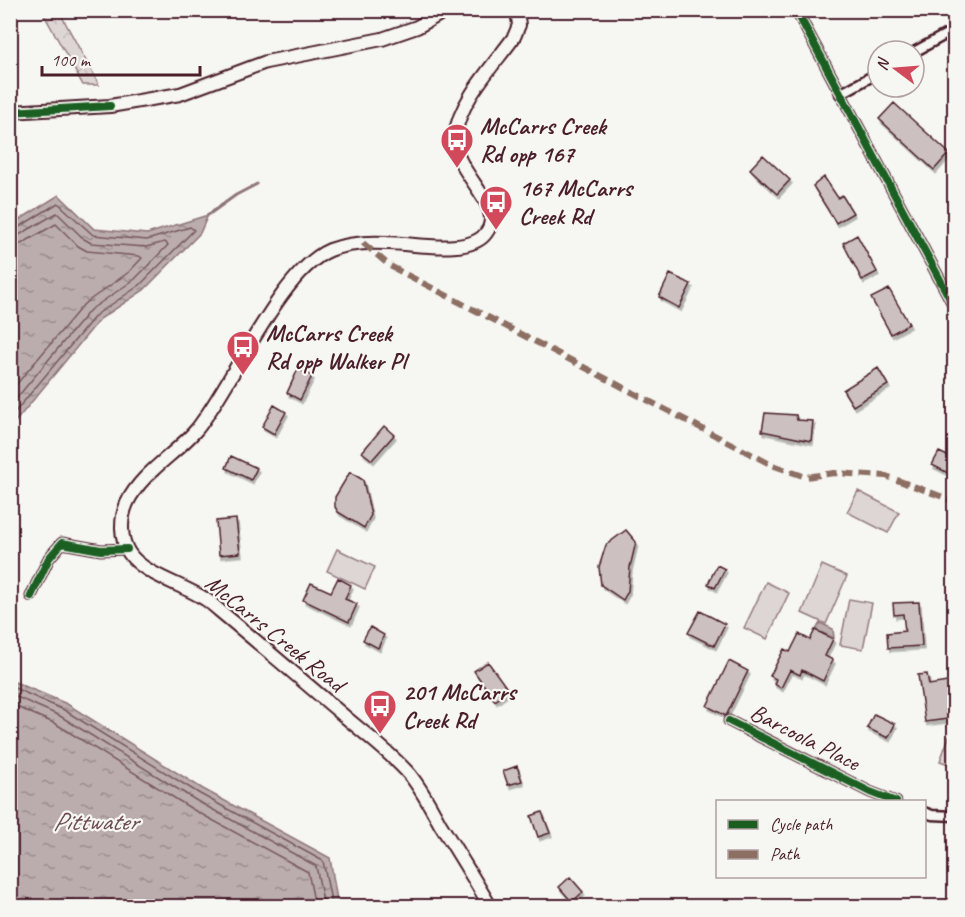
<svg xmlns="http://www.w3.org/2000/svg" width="965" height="917" viewBox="0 0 965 917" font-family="Caveat,sans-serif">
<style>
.green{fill:#ddd6d5;stroke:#947a80;stroke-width:1.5}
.forest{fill:url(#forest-crowns);stroke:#947a80;stroke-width:1.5}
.water{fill:url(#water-ripples);stroke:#8e747a;stroke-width:1.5}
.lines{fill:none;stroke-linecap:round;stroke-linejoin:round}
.shore{stroke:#77585f;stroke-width:1.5}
.stream{stroke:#8e747a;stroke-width:3}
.building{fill:#ccc1c0;stroke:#4a1f2b;stroke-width:1.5;filter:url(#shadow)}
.street-casing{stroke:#4a1f2b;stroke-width:13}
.secondary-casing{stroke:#4a1f2b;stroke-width:16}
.street{stroke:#f6f6f2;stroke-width:8}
.secondary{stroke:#f6f6f2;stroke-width:12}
.quiet{stroke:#8d6e63;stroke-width:6;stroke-dasharray:12 6;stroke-linecap:butt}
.cycleway-casing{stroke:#f6f6f2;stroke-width:11}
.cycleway{stroke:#1b5e20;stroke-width:8}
.labels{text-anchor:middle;stroke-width:4.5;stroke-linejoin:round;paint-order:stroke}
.poi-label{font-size:24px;font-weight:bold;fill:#4a1f2b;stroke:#f6f6f2;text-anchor:start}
.street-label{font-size:24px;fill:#4a1f2b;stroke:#f6f6f2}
.water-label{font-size:26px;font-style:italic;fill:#6c4a52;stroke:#f6f6f2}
</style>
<defs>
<pattern id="forest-crowns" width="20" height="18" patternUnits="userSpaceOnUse" patternTransform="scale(1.5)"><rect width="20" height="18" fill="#ddd6d5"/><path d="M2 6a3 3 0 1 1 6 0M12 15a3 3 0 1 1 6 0" fill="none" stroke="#bfb7b7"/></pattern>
<pattern id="water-ripples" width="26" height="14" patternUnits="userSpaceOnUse" patternTransform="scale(1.5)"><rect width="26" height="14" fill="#bbadae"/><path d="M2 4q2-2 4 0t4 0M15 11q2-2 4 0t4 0" fill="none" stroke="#9a8c8e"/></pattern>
<filter id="shadow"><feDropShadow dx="2" dy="3.5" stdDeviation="0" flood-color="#0004"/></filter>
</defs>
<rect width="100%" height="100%" fill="#f6f6f2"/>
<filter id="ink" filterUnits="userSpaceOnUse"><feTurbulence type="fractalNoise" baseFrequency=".0167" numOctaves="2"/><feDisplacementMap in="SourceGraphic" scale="12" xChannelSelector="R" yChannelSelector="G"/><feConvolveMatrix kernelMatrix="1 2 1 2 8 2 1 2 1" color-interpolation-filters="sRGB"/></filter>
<g filter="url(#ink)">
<path class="green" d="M858,491L899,512L888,533L847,512Z
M337,549L375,567L365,589L327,571Z
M822,565L847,576L826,624L802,613Z
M766,582L789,593L767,639L744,628Z
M849,599L872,603L863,649L840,645Z
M949,737L954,739V766L940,761Z"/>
<path class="forest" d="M42,11H59L99,85H83Z"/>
<path class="water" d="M59,195L94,229L147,234L208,215L200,233L144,290L100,319L11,427V225Z
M820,623L833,629L834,638L816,630Z
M10,680L67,704L203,789L330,858L338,906H11Z"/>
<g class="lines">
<path class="shore" d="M10,229H16L58,203L93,235L147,240L190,227L194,230L140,285L96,315L10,418
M10,237L19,235L57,213L84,239L91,243L146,247L165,242L168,245L135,279L90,310L10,406
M10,246L21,244L56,224L78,246L87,251L139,256L142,258L129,272L84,304L10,392
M10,686L64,710L200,794L323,861L332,906
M10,694L60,716L197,801L316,866L324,906
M10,704L56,724L192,809L308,872L315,906"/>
<path class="stream" d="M208,215L236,195L257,184"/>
</g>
<path class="building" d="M894,103L949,153L934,170L879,119Z
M763,155L790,180L777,194L750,169Z
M824,177L838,198L842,195L853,213L836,223L813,186Z
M857,235L877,272L862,280L843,243Z
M670,274L691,284L679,308L659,297Z
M889,289L909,324L891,334L871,298Z
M878,368L888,385L853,406L843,390Z
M298,369L312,376L300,400L287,393Z
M274,405L286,412L274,434L262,427Z
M765,413L796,415L797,420L813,421L811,441L762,431Z
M384,426L394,435L372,460L362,452Z
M939,452L954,459V465L950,474L932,465Z
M231,456L257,468L251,480L226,468Z
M350,472L363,480L371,515L364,528L338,512L335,507V497Z
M236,519L240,553L219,555L216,521Z
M626,530L636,542L630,567L628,591L623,600L601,585L599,567L606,545Z
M717,565L725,569L715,588L708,584Z
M338,578L351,585L345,599L357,604L349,622L303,600L311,583L331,592Z
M919,602L922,646L888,648L887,633L905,631L903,614L894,615L893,603Z
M700,611L725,624L714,646L688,633Z
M370,627L384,635L378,648L363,640Z
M815,630L833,639L825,656L833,660L823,681L802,670L800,675L790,670L781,688L774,684L776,679L770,676L784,649L790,652L799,634L810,640Z
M729,661L748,671L726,716L707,706Z
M488,662L509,691L495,701L474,671Z
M927,674L929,685L954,681V712L947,713L948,719L925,722L918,675Z
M874,714L895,724L888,738L867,728Z
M517,766L522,781L508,785L503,771Z
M542,812L550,833L538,837L531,816Z
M570,877L583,892L572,902L559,887Z"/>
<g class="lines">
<g class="street-casing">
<path id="street" d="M796,10L954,306
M914,52L954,30
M840,94L878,73
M31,596L49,558L62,543L101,550L127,549
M729,721L870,792L896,802
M924,812L932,815L954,816"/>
</g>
<g class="secondary-casing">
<path id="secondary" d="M10,112L110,106L180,94L266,62L382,39L417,27L447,10
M490,906C474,879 457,851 440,824C431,807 422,790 410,775C391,753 365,734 343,715C302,680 261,645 220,611C215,607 210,602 205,599C182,584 144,575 129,553C120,538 120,519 127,503C141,473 176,454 197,429C232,385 281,270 330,250C348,243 368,242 387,243C412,243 470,256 486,233C508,205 451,173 455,136C459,101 494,65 514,37L519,25L517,10"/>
</g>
<use href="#street" class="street"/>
<use href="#secondary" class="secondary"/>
<path class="quiet" d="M363,243L390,266L772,465L806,477L834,473L886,476L954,501"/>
<g class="cycleway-casing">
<path id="cycleway" d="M796,10L954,306
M10,112L110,106
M31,596L49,558L62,543L101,550L127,549
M729,721L870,792L896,802"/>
</g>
<use href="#cycleway" class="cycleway"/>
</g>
</g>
<defs>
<g id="bus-pin" transform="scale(1.725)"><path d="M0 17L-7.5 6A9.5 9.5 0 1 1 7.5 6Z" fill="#d1495b" stroke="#f6f6f2"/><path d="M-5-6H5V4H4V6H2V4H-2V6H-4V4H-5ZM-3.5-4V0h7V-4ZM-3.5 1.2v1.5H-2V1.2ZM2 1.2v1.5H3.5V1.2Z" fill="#fff"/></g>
</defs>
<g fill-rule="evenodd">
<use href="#bus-pin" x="457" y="140"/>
<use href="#bus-pin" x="496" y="202"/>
<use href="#bus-pin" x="243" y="347"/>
<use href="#bus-pin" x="380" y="706"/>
</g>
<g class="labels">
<g class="poi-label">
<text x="480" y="134">McCarrs Creek<tspan x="480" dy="28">Rd opp 167</tspan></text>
<text x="519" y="196">167 McCarrs<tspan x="519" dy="28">Creek Rd</tspan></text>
<text x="266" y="341">McCarrs Creek<tspan x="266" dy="28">Rd opp Walker Pl</tspan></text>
<text x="403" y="700">201 McCarrs<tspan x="403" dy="28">Creek Rd</tspan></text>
</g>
<g class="street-label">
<text transform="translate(275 633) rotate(39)" y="8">McCarrs Creek Road</text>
<text transform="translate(805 737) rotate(27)" y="8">Barcoola Place</text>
</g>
<g class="water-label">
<text x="95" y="830">Pittwater</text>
</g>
</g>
<rect width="965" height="917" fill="none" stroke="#f6f6f2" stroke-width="36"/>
<rect x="18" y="18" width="929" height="881" fill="none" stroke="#4a1f2b" stroke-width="2" filter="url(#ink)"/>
<rect x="716" y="800" width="210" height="78" fill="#f6f6f2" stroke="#b1a0a2" stroke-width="1.5"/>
<rect x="728" y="820" width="30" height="9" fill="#1b5e20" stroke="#b1a0a2" stroke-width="1.5"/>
<text x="770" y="830" font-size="18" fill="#4a1f2b">Cycle path</text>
<rect x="728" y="850" width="30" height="9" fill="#8d6e63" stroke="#b1a0a2" stroke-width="1.5"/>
<text x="770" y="860" font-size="18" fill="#4a1f2b">Path</text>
<g transform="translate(896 69) rotate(286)"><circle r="28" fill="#f6f6f2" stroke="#b1a0a2" stroke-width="1.5"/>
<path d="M0-4.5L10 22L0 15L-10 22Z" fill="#d1495b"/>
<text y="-9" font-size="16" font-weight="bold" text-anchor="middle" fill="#4a1f2b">N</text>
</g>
<path d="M42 66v9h158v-9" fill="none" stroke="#4a1f2b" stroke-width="3"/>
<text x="51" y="66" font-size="18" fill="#4a1f2b" stroke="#f6f6f2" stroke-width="4.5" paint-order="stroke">100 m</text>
</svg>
